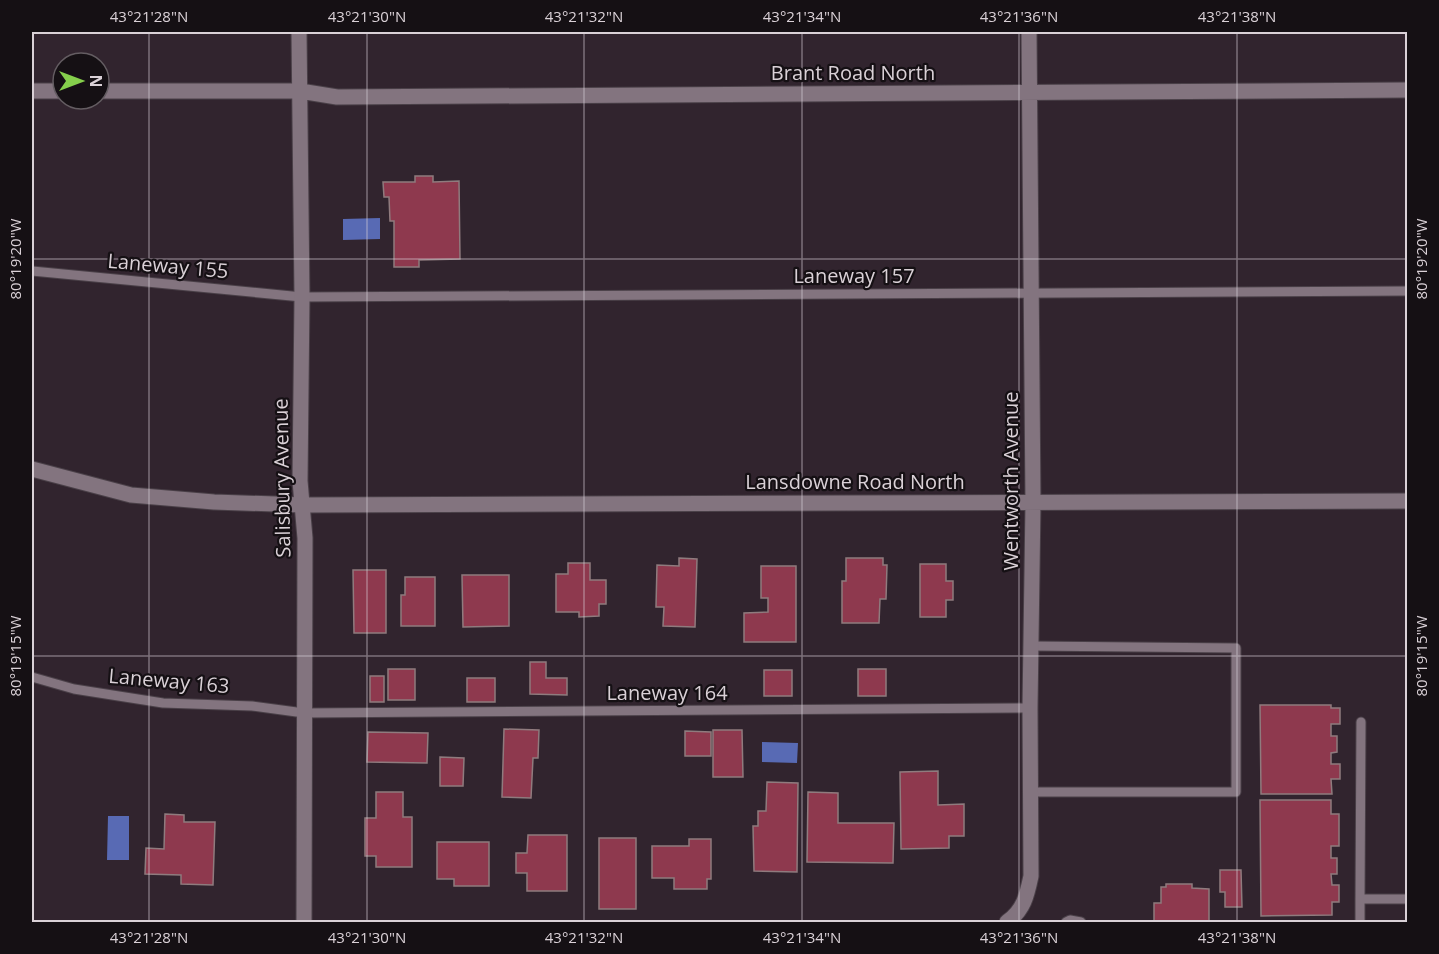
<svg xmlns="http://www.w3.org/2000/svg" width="1439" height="954" viewBox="0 0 1439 954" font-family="'Open Sans',sans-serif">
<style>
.water{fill:#586ab4}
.building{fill:#8e394e;stroke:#8f7b7e;stroke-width:1.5}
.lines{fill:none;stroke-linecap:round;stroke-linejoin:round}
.service-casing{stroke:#4a4048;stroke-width:11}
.minor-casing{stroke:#4a4048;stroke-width:17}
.service{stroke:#83747f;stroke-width:9}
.minor{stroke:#83747f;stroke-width:15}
.ticks{fill:none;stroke:#dad1d7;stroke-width:1.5;stroke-opacity:0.45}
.labels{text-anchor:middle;stroke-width:4.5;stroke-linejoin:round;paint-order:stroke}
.street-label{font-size:20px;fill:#dad1d7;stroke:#151014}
.neatline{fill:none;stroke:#dad1d7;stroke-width:2}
.ticks-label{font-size:15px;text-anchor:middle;fill:#dad1d7}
</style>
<rect width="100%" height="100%" fill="#31242e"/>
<path class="water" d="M380,218V239L343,240V219Z
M762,742L798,743L797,763L762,762Z
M108,816H129V860H107Z"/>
<path class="building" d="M415,176H433V182L459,181L460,259L419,260V267H394V221H390L389,197H384L383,182H415Z
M679,558L697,559L695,627L663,626L664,607H656L657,565L679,566Z
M846,558H883V565H887L886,599H880L879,623H842V581H846Z
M568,563H590V580H606V604H599V616L579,617V612H556V574H568Z
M920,564H946V581H953V600H946V617H920Z
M761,566H796V642H744V613L768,612V598H761Z
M353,570H386V633H354Z
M462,575H509V626L463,627Z
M405,577H435V626H401V595H405Z
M530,662H546V678H567V695L530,694Z
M388,669H415V700H388Z
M858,669H886V696H858Z
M764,670H792V696H764Z
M370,676H384V702H370Z
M467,678H495V702H467Z
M1260,705H1331V708H1340V724H1331V736H1337V752L1331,753V764H1340V779H1331L1332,794H1261Z
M504,729L539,730L538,758H533L531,798L502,797Z
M713,730H742L743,777H713Z
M685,731L711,732V756H685Z
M368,732L428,733L427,763L367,762Z
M440,757L464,758L463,786H440Z
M938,771V805L964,804V836H949V848L901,849L900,772Z
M767,782L798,783L797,872L754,871L753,826H758V811H766Z
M376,792H403V817H412V867H376V856H365V818H376Z
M808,792L838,793V823H894L893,863L807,862Z
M1260,800H1331V814H1339V846H1331V858H1337V874H1331L1332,885H1339V902H1332V915L1261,916Z
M165,814L184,815V822H215L213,885L181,884V875L145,874L146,848L164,849Z
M528,835H567V891H527V873H516V853H527Z
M599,838H636V909H599Z
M689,839H711V879H707V889H674V878H652V846H689Z
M437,842H489V886H454V879H437Z
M1220,870H1241L1242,907H1225V892H1220Z
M1166,884H1192V888L1209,889V922H1154V903H1161V887H1166Z"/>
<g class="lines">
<g class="service-casing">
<path id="service" d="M32,271L302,297L1408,291
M32,677L74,689L163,703L252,706L304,713L1030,708
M1030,792H1236V648L1031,646
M1360,899L1361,722
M1066,922L1070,920L1081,922
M1360,922V899H1408"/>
</g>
<g class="minor-casing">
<path id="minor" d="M299,32L302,297L300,481L305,538L304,922
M32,91H63
M99,91H300L337,97L1408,90
M32,469L131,495L214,502L303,505L1408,501
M1007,922C1024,910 1027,895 1031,876L1030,708L1033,503L1029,32"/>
</g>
<use href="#service" class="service"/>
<use href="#minor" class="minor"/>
</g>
<path class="ticks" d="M149,32V922M367,32V922M584,32V922M802,32V922M1019,32V922M1237,32V922M32,259H1408M32,656H1408"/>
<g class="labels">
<g class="street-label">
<text x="853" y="80">Brant Road North</text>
<text transform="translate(168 266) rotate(5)" y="7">Laneway 155</text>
<text x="854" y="283">Laneway 157</text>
<text transform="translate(282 478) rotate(-91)" y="7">Salisbury Avenue</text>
<text transform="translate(1011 481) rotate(-90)" y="7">Wentworth Avenue</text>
<text x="855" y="489">Lansdowne Road North</text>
<text transform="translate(169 681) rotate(5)" y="7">Laneway 163</text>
<text x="667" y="700">Laneway 164</text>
</g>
</g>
<rect width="1439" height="954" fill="none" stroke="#151014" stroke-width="66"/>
<g transform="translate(81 81) rotate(90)"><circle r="28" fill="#151014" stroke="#645d62" stroke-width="1.5"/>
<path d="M0-4.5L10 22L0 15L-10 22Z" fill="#85cf4c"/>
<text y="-9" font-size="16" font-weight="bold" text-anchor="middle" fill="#dad1d7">N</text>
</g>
<rect x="33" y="33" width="1373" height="888" class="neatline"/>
<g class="ticks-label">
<text x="149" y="22">43°21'28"N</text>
<text x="367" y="22">43°21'30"N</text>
<text x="584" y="22">43°21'32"N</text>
<text x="802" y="22">43°21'34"N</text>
<text x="1019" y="22">43°21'36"N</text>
<text x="1237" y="22">43°21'38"N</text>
<text transform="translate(1422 259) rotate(-90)" y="5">80°19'20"W</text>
<text transform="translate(16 259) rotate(-90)" y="5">80°19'20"W</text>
<text transform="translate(1422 656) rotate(-90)" y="5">80°19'15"W</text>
<text transform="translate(16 656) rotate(-90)" y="5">80°19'15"W</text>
<text x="149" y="943">43°21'28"N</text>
<text x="367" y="943">43°21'30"N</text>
<text x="584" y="943">43°21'32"N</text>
<text x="802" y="943">43°21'34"N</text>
<text x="1019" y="943">43°21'36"N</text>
<text x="1237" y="943">43°21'38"N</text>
</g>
</svg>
